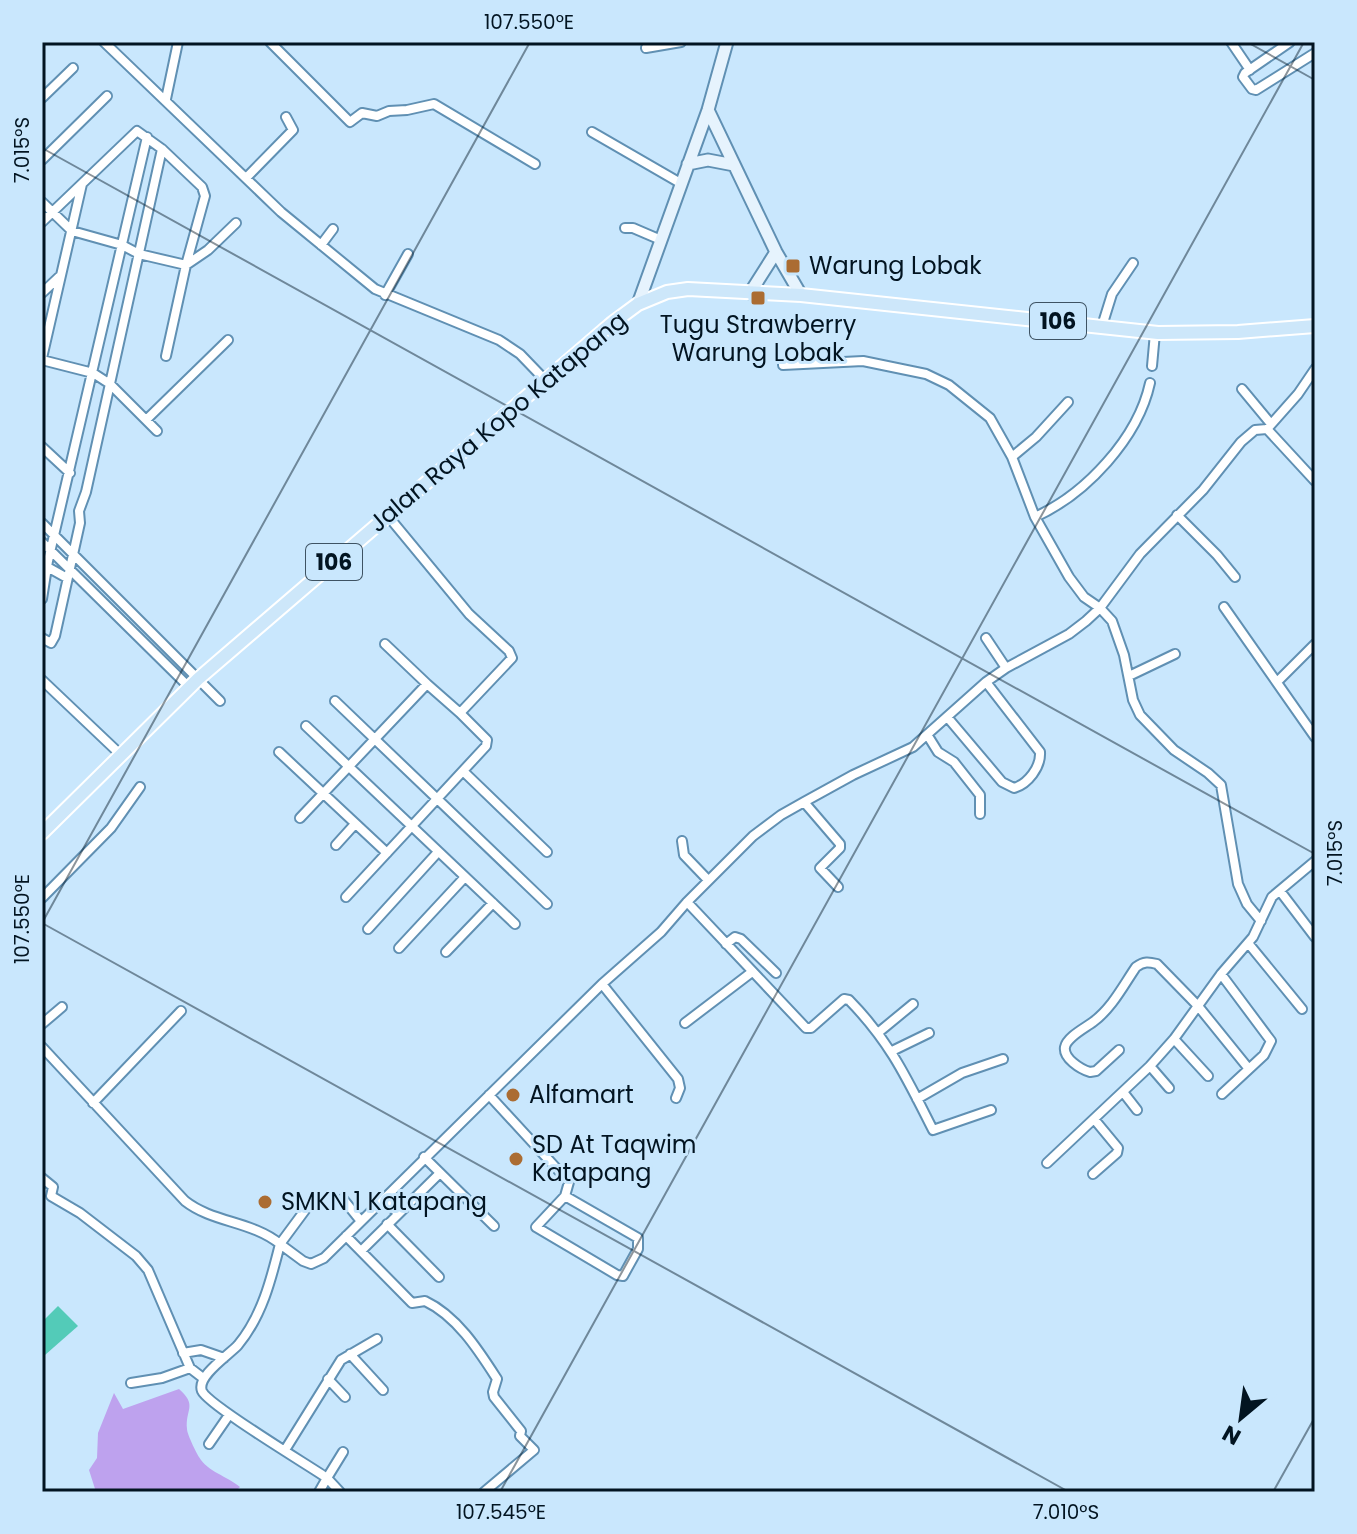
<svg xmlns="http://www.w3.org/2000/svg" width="1357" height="1534" viewBox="0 0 1357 1534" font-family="Poppins,sans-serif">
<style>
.forest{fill:#bea2ee}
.water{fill:#53cbb8}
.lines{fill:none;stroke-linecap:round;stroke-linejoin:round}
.street-casing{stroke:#6090b3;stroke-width:12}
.secondary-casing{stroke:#6090b3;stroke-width:15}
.primary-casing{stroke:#fff;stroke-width:16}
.street{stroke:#fff;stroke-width:8}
.secondary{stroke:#e6f3fd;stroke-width:11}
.primary{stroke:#cde7fa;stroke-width:12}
.ticks{fill:none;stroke:#021421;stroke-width:2;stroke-opacity:0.45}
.poi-dot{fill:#ab6c32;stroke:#c9e7fd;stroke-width:3}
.labels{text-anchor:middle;stroke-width:6;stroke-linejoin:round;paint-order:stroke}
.shield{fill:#c9e7fd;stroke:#3e5363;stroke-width:2}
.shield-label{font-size:22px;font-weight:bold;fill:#021421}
.poi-label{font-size:24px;fill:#021421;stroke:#c9e7fd;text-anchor:start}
.street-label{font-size:24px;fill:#021421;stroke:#c9e7fd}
.neatline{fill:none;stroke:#021421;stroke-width:3}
.ticks-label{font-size:20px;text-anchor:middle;fill:#021421}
</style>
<rect width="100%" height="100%" fill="#c9e7fd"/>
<path class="forest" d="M179,1389C198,1406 185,1409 187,1429C187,1434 196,1452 199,1457C208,1472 227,1476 240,1487L236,1491C223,1492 203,1495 192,1489L184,1492H96L89,1470L97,1458L98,1433L114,1393L123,1409Z"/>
<path class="water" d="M58,1306L78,1326L45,1355L42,1352V1322Z"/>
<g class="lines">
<g class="street-casing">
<path id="street" d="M104,42L281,212L375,289L499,340L520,354L546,381
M270,42L350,122L362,113L377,116L389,111L407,110L434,104L535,164
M1231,42L1250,70
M1290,42L1245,73L1243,77L1252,89L1256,90L1315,53
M646,48L681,42
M42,98L73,68
M166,99L178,42
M592,132L682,184
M42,160L107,96
M246,178L293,130L286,117
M42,202L72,231L122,245L139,254L186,265L208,250L236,223
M42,222L137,131L162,149L202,187L205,196L186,265L166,356
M625,228H633L661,240
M321,245L333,229
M42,293L59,277
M385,295L408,254
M1102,326L1112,294L1133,263
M42,358L82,184
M42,360L93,373L110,384L157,431
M783,365L863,361L926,374L949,385L990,418L1012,457L1035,517L1069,577L1084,597L1100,608L1112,621L1124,655L1133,700L1140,715L1174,750L1208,773L1221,785L1238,884L1247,904L1261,921
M1152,366L1155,333
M1315,369L1298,394L1267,429L1315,481
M1242,389L1271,424
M146,420L228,340
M42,447L70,473
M1012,457L1036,437L1068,402
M1177,515L1217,555L1235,577
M1035,517C1086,494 1138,438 1150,383
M42,523L220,701
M42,542L189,687
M42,564L67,578
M42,599L48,561L147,137
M1224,607L1315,737
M42,638L51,643L55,636L80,523L79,511L86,492L162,149
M986,638L1006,668
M385,644L427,684
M1129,676L1175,654
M42,680L121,755
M1277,682L1315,644
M335,701L547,904
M948,718L1002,782L1014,788C1028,784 1041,767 1040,752L986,682
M306,726L515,924
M928,736L938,752L954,762L980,795V814
M279,752L387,853
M463,771L547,852
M804,802L840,844V848L820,868L838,887
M300,818L427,684L460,713L512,658L509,651L469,614L388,516
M682,841L684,855L708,880
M336,845L355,824
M1280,891L1315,937
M346,897L486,746L487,740L460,713
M42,898L111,828L140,787
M687,902L806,1028H811L844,999L849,1000C891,1043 907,1079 933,1130L991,1110
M368,929L438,852
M1248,943L1302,1009
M726,944L735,937L741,939L776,973
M399,948L465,877
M446,952L493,903
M1221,974L1271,1041L1264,1055L1222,1094
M602,984L678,1079L680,1088L676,1098
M685,1023L752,972
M42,1024L62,1007
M879,1032L913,1004
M1174,1039L1208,1076
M42,1047L185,1201C213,1223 252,1221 280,1244C271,1280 262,1316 238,1345C229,1355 196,1376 202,1391C208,1405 308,1465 327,1478L319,1492
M1119,1050L1096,1071L1090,1072C1080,1069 1063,1058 1065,1047C1067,1037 1085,1028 1093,1022C1112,1008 1123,986 1136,967C1144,961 1149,962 1157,964L1198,1006L1249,1069
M892,1051L929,1033
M1150,1066L1169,1088
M1123,1092L1137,1110
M489,1095L569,1182L565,1196L536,1227L617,1275L623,1276L638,1249V1238L565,1196
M917,1099L962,1073L1003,1059
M93,1103L181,1011
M424,1157L494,1226
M1047,1163L1150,1066L1174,1039L1221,974L1253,937L1272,897L1315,861
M1093,1174L1117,1153L1118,1148L1094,1119
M42,1178L53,1187L51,1196L80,1213L136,1256L148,1270L190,1368
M314,1198L280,1244L303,1261L311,1264L324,1258L602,984L661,932L687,902L753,836L781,815L804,802L853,775L913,747L986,682L1006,668L1069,634L1086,621L1100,608L1140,554L1203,490L1241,442L1255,430L1267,429
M382,1198L398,1213
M343,1199L360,1220
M387,1224L439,1277
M346,1236L412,1303L425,1301C457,1316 479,1351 497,1379L493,1392L494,1397L521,1431L520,1436L534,1450L484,1492
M361,1251L440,1173
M183,1353L201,1350L224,1358
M350,1354L383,1390
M328,1379L345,1397
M131,1383L162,1378L190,1368L203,1378
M209,1444L229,1415
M285,1450L341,1360L377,1339
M340,1492L327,1478L343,1452"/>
</g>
<g class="secondary-casing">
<path id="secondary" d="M708,110L776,252L801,295
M688,164L708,160L734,165
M750,293L776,252
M638,304L708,110L727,42"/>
</g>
<g class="primary-casing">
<path id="primary" d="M42,833L198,679L611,324L638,304L667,292L688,289L801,295L1158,333L1238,332L1315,326"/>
</g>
<use href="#street" class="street"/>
<use href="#secondary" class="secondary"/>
<use href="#primary" class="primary"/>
</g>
<path class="ticks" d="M1247,42L1315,80M42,148L1315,854M42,923L530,42M42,923L1069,1492M500,1492L1304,42M1273,1492L1315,1417"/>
<g class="poi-dot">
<rect x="785" y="258" width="16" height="16" rx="4"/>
<rect x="750" y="290" width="16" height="16" rx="4"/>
<circle cx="513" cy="1095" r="8"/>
<circle cx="516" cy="1159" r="8"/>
<circle cx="265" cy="1202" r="8"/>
</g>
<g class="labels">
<g class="shield">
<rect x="1030" y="303" width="56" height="36" rx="6"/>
<rect x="306" y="544" width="56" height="36" rx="6"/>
</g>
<g class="shield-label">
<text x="1058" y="329">106</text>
<text x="334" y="570">106</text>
</g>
<g class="poi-label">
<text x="809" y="274">Warung Lobak</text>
<text x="758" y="333" text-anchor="middle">Tugu Strawberry<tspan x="758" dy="28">Warung Lobak</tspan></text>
<text x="529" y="1103">Alfamart</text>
<text x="532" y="1153">SD At Taqwim<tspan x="532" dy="28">Katapang</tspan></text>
<text x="281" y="1210">SMKN 1 Katapang</text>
</g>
<g class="street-label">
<text transform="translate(498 422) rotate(-40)" y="8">Jalan Raya Kopo Katapang</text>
</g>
</g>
<rect width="1357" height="1534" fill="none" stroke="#c9e7fd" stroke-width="88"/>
<g transform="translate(1241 1418) rotate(209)" stroke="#c9e7fd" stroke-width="6" paint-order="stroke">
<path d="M0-6L14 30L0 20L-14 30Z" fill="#021421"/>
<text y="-12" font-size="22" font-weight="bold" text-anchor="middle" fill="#021421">N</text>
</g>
<rect x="44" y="44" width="1269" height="1446" class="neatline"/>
<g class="ticks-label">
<text x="529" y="29">107.550°E</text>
<text transform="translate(22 150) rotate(-90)" y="7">7.015°S</text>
<text transform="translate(1335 853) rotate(-90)" y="7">7.015°S</text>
<text transform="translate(22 919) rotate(-90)" y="7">107.550°E</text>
<text x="501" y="1519">107.545°E</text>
<text x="1066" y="1519">7.010°S</text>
</g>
</svg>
